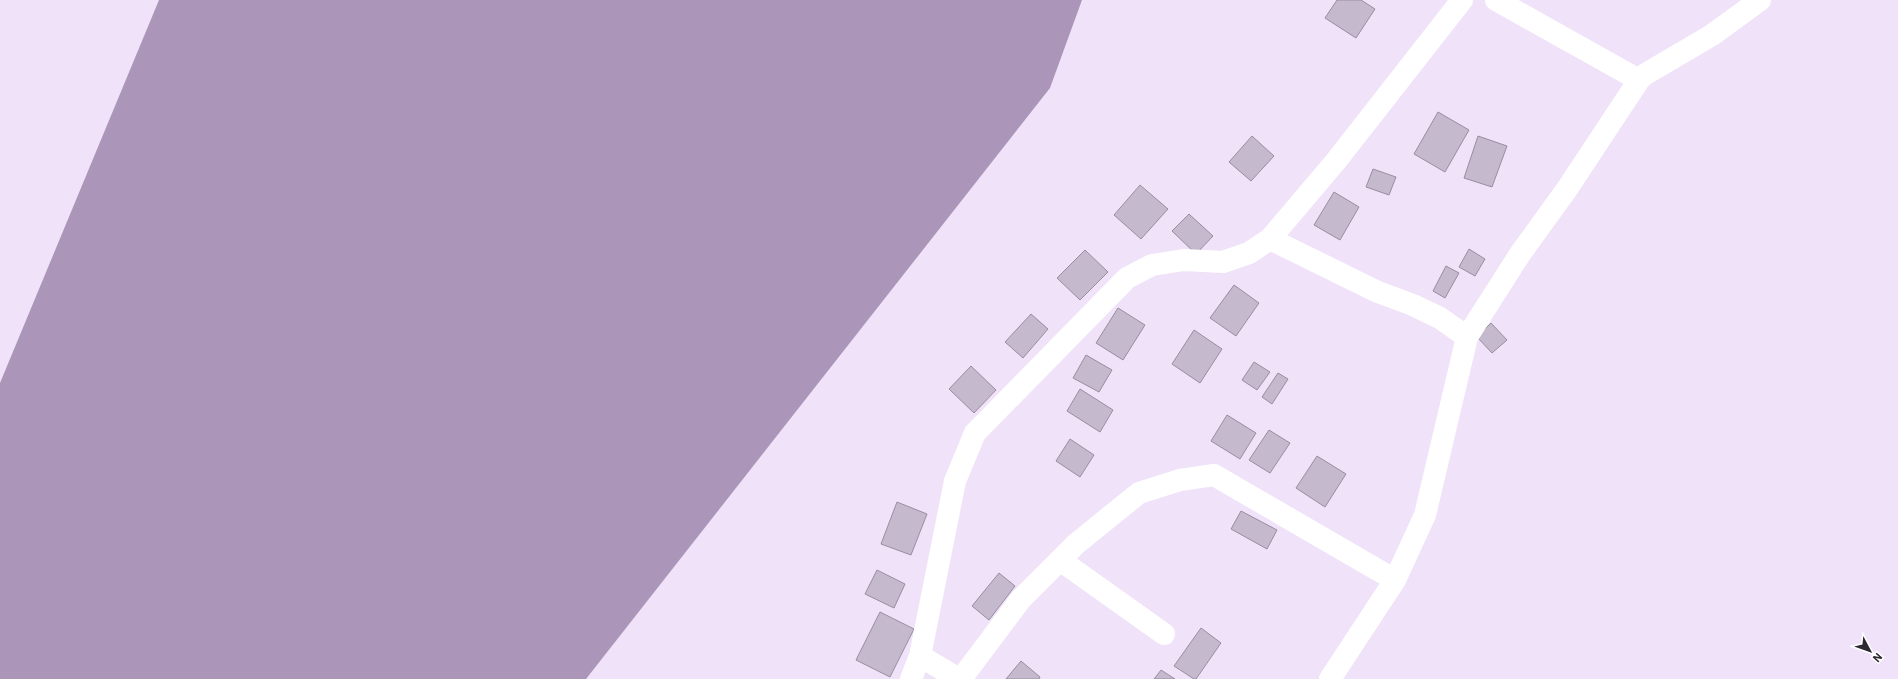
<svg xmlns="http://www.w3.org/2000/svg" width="1898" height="679" viewBox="0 0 1898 679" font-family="'IBM Plex Sans',sans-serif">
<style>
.water{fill:#ab95b9}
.building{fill:#c5b9ce;stroke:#998da1}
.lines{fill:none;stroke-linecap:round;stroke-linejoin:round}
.minor{stroke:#fff;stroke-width:22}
</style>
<rect width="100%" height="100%" fill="#f0e3f9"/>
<path class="water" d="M159,0H1082L1050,88L586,679H0V383Z"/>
<path class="building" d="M1337,0H1361L1375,9L1356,38L1325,18Z
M1438,112L1469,130L1445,172L1414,154Z
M1252,136L1274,156L1251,181L1229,162Z
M1478,136L1507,146L1492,187L1464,178Z
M1373,169L1396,177L1389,195L1366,187Z
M1140,185L1168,209L1141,239L1114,215Z
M1334,192L1359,207L1340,240L1314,225Z
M1189,214L1213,236L1196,254L1172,231Z
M1469,249L1485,259L1475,276L1459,267Z
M1085,250L1108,272L1080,300L1057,278Z
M1446,266L1459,273L1445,298L1433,291Z
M1234,285L1259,303L1236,336L1210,318Z
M1118,308L1145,325L1123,360L1096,343Z
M1031,314L1048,329L1023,358L1005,342Z
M1491,323L1507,340L1492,353L1477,337Z
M1194,330L1222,349L1200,383L1172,364Z
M1086,355L1112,370L1099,392L1073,378Z
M1254,362L1270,372L1257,390L1242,380Z
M971,366L996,390L974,413L949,389Z
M1278,373L1288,379L1272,404L1262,397Z
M1080,389L1113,410L1100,432L1067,411Z
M1227,415L1256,433L1240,459L1211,441Z
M1269,430L1290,443L1270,473L1249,460Z
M1070,439L1094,455L1080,477L1056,461Z
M1317,456L1346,474L1325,507L1296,488Z
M897,502L927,514L911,555L881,544Z
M1241,511L1277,530L1267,549L1231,529Z
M877,570L905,584L894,608L865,594Z
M999,573L1015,586L989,620L972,606Z
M880,612L914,629L890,677L856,660Z
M1201,628L1221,643L1196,679H1194L1174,666Z
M1021,661L1040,677L1039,679H1006Z
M1161,670L1175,679H1154Z"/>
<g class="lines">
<path class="minor" d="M1496,0L1639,80
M1270,239L1378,292L1413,305L1440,318L1467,337
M1060,560L1164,634
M920,656L959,679
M911,679L920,656L955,481L975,433L1127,278L1152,265L1184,260L1223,262L1249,253L1270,239L1336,161L1462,0
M961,679L1021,599L1076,544L1139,493L1180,480L1214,475L1395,580
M1330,679L1395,580L1425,515L1467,337L1520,254L1567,189L1639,80L1644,75L1712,35L1760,0"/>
</g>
<g transform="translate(1870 651) rotate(131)" stroke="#ffffff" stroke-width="3" paint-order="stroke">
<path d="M0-3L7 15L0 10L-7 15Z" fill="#2b262f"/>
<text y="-6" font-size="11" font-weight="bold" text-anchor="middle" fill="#2b262f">N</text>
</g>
</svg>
